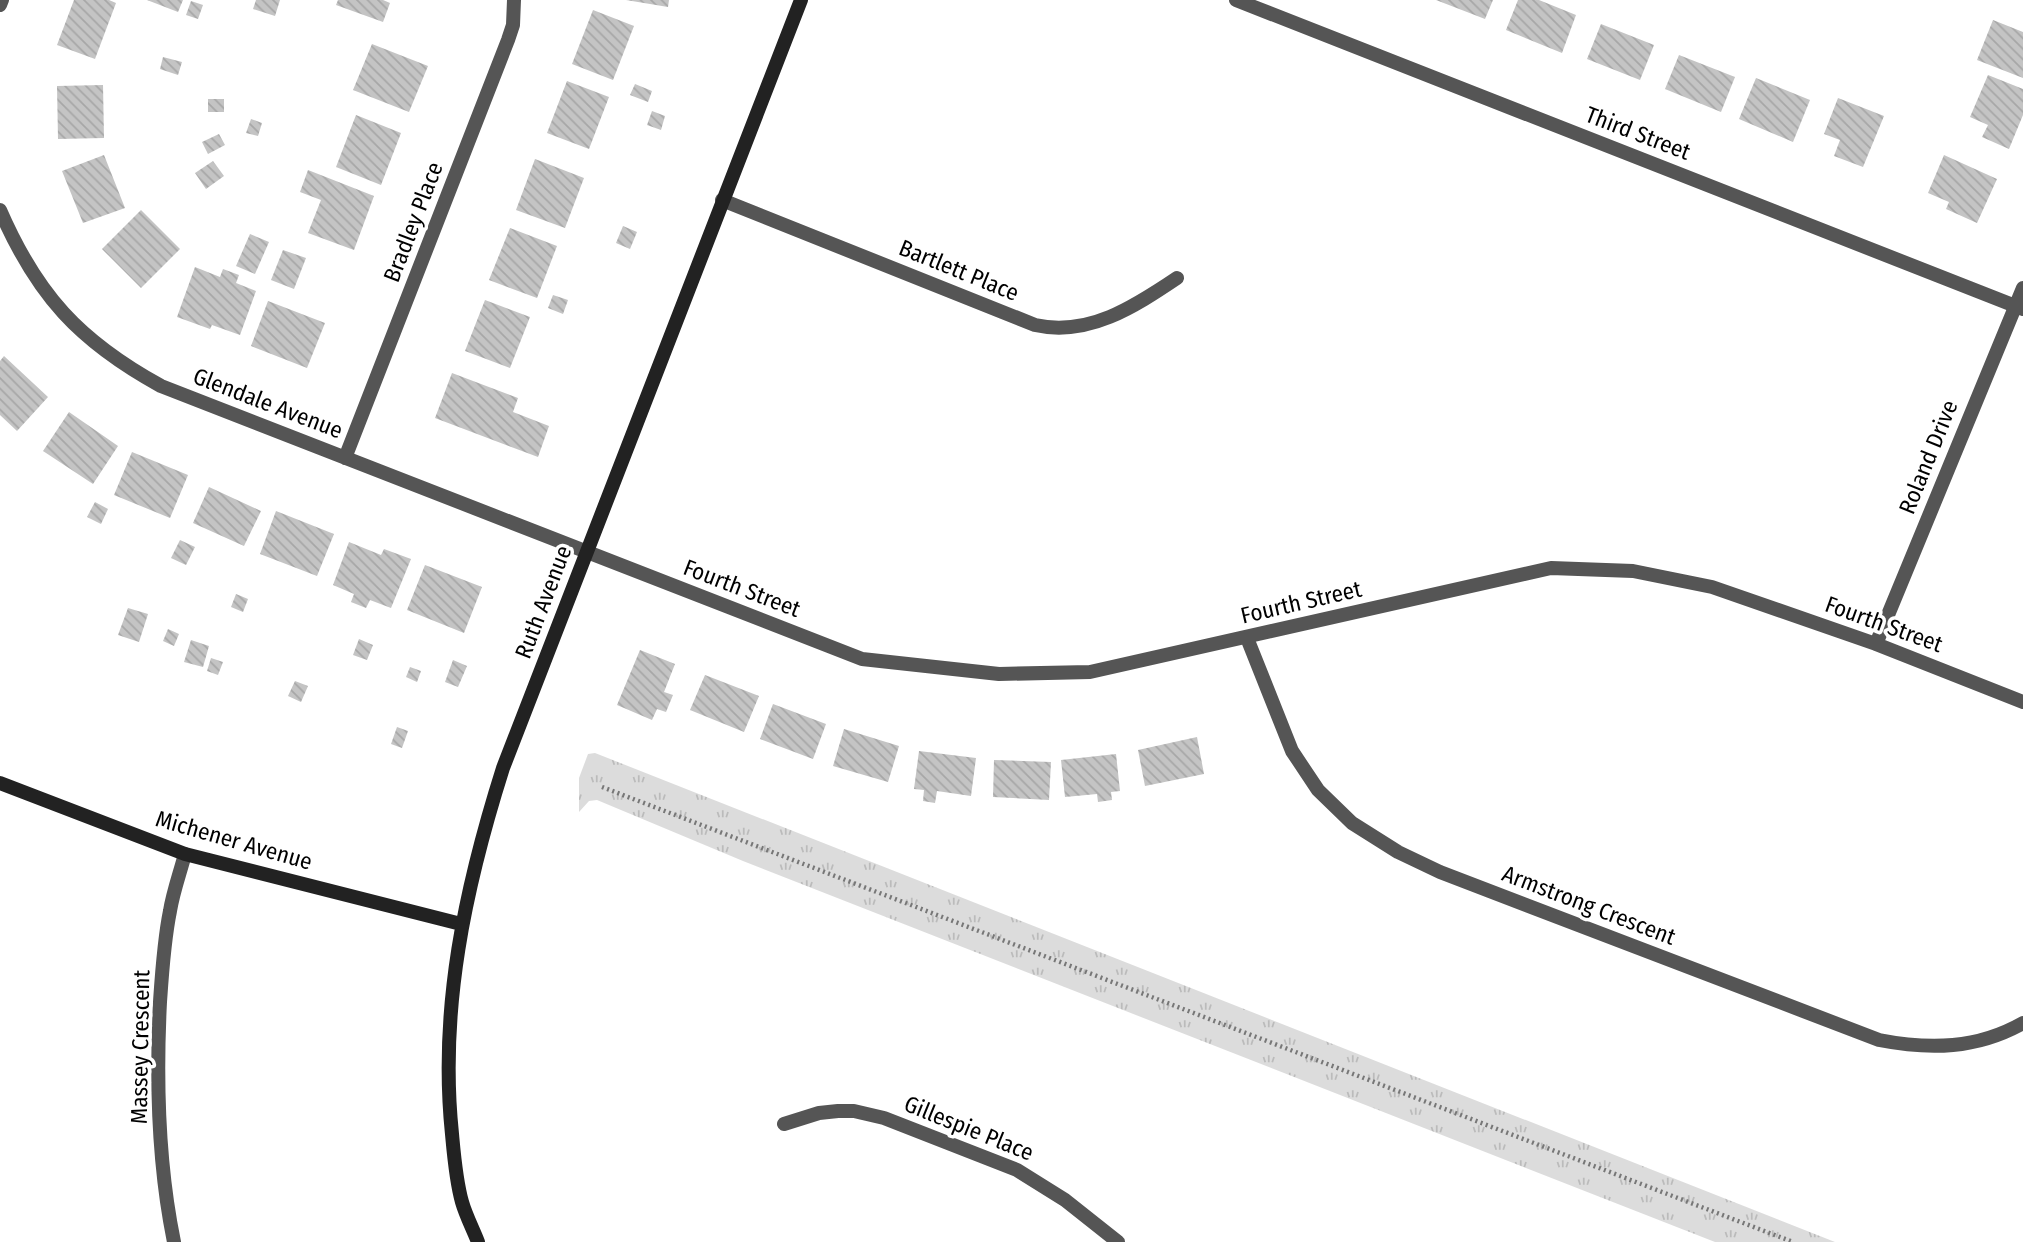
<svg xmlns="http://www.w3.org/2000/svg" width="2023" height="1242" viewBox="0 0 2023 1242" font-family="'Fira Sans Condensed',sans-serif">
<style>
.park{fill:url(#park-tufts)}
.building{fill:url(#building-back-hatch)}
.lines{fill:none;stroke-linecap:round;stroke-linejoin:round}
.path{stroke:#777;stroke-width:4.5;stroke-dasharray:2 3.5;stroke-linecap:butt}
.street{stroke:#555;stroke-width:14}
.secondary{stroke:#222;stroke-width:14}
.labels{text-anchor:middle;stroke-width:7;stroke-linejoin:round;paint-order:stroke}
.street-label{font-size:23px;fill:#000;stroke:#fff}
</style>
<defs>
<pattern id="park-tufts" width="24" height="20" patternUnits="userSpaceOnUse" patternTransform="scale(1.75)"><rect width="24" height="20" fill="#dcdcdc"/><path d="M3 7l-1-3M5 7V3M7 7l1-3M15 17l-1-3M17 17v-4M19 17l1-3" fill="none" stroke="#bbb"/></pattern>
<pattern id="building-back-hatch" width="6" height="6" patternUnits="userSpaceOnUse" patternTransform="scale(1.75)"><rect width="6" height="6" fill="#c4c4c4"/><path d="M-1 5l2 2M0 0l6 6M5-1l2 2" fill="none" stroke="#a7a7a7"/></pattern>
</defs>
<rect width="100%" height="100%" fill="#fff"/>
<path class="park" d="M595,753L1835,1242H1715L743,861L597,800L589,801L579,812V778L588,754Z"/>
<path class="building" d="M74,0H109L116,3L95,59L57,45Z
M147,0H183L178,12Z
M256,0H280L275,16L253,9Z
M338,0H383L390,3L383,22L336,5Z
M626,0H669L668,7Z
M1436,0H1493L1485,19Z
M1518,0H1539L1576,15L1562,53L1506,30Z
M191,1L203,5L198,19L186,15Z
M593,10L634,26L613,80L572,64Z
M1993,20L2023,32V78L1977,60Z
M1601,24L1654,45L1640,80L1587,59Z
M372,44L428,66L409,112L353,90Z
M1679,55L1735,77L1721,112L1665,89Z
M163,57L182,62L178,75L160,69Z
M1988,75L2023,89V115L2009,149L1982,137L1988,125L1970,117Z
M1756,78L1810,100L1793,142L1739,119Z
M567,81L609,97L589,149L547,133Z
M635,84L652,91L648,102L630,95Z
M103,85L104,138L58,139L57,86Z
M1838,98L1884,116L1863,167L1834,156L1840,140L1824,134Z
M208,99H224V112H208Z
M652,111L665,116L661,130L647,125Z
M356,115L401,133L381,185L336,167Z
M251,119L262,123L258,136L246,133Z
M219,134L225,145L208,154L202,142Z
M104,155L125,208L83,223L62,171Z
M1944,155L1997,179L1977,223L1946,209L1949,202L1928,193Z
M535,159L584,178L565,228L516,210Z
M213,161L224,176L206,189L195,173Z
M308,170L374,196L354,250L308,233L321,200L300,192Z
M141,210L180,249L141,288L102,249Z
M623,226L637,232L630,249L616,243Z
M510,228L557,246L537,298L489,280Z
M250,234L269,242L255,274L236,266Z
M283,250L306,258L294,289L271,280Z
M195,267L220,277L223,269L239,275L236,283L256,291L240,335L212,325L210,329L177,317Z
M553,295L568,300L563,314L548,308Z
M485,300L530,317L510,368L465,351Z
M268,301L325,323L307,368L251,346Z
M4,356L48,397L17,431L0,415V361Z
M452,373L518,398L513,412L549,426L538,457L435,418Z
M69,412L118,446L93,484L43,451Z
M132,452L188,475L170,518L114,495Z
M209,487L261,511L244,546L193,523Z
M95,502L108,509L101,524L87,517Z
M276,511L334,534L317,576L260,554Z
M180,540L195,547L186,565L171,558Z
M349,542L381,555L384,549L411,559L391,608L370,600L366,608L351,602L354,594L333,585Z
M425,565L482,587L464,633L407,610Z
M236,594L248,599L243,612L231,607Z
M128,608L148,614L139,642L118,635Z
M168,629L179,634L174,646L163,641Z
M359,639L373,645L367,660L353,655Z
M191,640L209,646L203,667L184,662Z
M640,650L675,664L664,692L673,695L666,712L657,709L652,720L617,705Z
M211,658L223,662L218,675L207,671Z
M453,660L467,666L458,687L445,682Z
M410,667L421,671L417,682L406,677Z
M705,675L759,696L744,732L690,710Z
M295,681L308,686L301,702L288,696Z
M773,704L826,724L813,759L760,739Z
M397,727L408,731L402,748L391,744Z
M844,729L899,746L888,782L833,766Z
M1197,737L1204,774L1145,786L1138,750Z
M919,751L976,758L971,796L937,791L935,803L923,801L924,790L914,789Z
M1116,754L1120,791L1111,792L1112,800L1098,802L1097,794L1065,797L1061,760Z
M994,760L1051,762L1049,800L993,797Z"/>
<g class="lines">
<path class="path" d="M602,787L1793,1242"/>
<path class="street" d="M1236,0L2023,309
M0,5L2,0
M722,200L1035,325C1088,337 1134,307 1177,278
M0,210C37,295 79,341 161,386L862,659L999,674L1090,672L1551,568L1633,571L1712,587L1876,644L2023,702
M345,458L508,40L513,25L514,0
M1247,638L1292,751L1318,790L1352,823L1398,852L1440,872L1879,1040C1930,1050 1977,1049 2023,1023
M1876,644L2023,288
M784,1124L819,1113L838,1111H854L884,1118L1017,1170L1065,1200L1118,1242
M174,1242C158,1164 156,1081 160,1002C162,972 164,940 170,911C173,892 180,873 185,854"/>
<path class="secondary" d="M0,783L185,854L461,924
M478,1242C473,1229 466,1216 462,1202C456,1181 454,1156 452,1134C439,1009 465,888 503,768L801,0"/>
</g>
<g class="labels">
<g class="street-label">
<text transform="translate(1638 133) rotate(21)" y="8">Third Street</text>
<text transform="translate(413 222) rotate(-69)" y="8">Bradley Place</text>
<text transform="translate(959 270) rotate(22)" y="8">Bartlett Place</text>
<text transform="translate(268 403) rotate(21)" y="8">Glendale Avenue</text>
<text transform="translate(1928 457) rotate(-68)" y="8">Roland Drive</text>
<text transform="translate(742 588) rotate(21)" y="8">Fourth Street</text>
<text transform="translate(543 602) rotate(-69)" y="8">Ruth Avenue</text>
<text transform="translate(1301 602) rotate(-13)" y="8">Fourth Street</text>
<text transform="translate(1884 624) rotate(20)" y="8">Fourth Street</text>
<text transform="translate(234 840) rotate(16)" y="8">Michener Avenue</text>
<text transform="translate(1589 905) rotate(21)" y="8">Armstrong Crescent</text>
<text transform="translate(140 1047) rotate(-89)" y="8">Massey Crescent</text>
<text transform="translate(969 1128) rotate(22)" y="8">Gillespie Place</text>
</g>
</g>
</svg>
